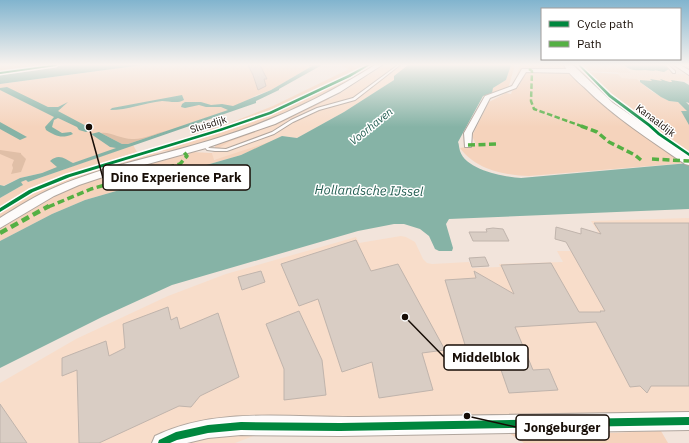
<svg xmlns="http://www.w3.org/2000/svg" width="689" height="443" viewBox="0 0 689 443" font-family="'IBM Plex Sans',sans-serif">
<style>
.built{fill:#f8ddca}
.green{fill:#f5d3bc}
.forest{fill:#e0bfa7}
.water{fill:#86b3a6}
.building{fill:#d9cdc4;stroke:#c0b4ac}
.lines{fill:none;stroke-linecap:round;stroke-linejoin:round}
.service-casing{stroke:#b1a69e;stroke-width:2}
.minor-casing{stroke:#b1a69e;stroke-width:2}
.tertiary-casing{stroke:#b1a69e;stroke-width:2}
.primary-casing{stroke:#b1a69e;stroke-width:2}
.service{fill:#fdfbfa;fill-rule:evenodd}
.minor{fill:#fdfbfa;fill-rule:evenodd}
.tertiary{fill:#fdfbfa;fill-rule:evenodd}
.primary{fill:#fdfbfa;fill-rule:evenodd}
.quiet-far2{stroke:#55b044;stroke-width:2.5;stroke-dasharray:5.5 2.5;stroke-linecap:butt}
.quiet-far1{stroke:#55b044;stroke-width:3.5;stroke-dasharray:7 3.5;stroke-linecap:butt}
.quiet{stroke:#55b044;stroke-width:4.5;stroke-dasharray:8 4.5;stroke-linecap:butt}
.cycleway-casing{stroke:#fff;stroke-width:3}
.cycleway{fill:#00873e;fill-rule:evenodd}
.labels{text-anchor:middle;stroke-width:3;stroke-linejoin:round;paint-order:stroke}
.far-street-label{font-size:10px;fill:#170d06;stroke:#fff}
.far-water-label{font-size:11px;font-style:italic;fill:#255f53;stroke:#fff}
.water-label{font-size:13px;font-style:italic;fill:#255f53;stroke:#fff}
.leader{fill:none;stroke:#170d06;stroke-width:1.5}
.callout-dot{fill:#170d06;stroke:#fff;stroke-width:1.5}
.callout{fill:#fff;stroke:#170d06;stroke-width:1.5}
.callout-label{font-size:13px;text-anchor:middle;font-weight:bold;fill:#170d06}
</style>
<rect width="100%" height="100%" fill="#f2e4db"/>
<path class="built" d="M385,65H401V68L404,69L394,76V80L344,112L297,138L282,136L252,151L213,160L212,153L221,144L270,127L300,114L331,99Z
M628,68L674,70L673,74H688L689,81L675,80V83L641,81L637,79L622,78L617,72L631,73Z
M689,218V422L279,426L235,443H0V383L76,339L168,296L226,274L356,237L359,243L401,236L406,237L415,242L423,259L427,263L432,264L469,262L472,268L500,267L499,264L563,262L557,251H592L606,245L591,221Z"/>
<path class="green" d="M0,65H52L0,72Z
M143,65H314L271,90L257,95L229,110L98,155L42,173L20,178L3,186L0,185V84Z
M340,65H367L302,98L263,115L224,128L149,149L230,123L273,106L349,69Z
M370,65H375C323,98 274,120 215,139C198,144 171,154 153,151L218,132L271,114L327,88Z
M511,65H515L508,89L493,93L491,92L493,88L506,80Z
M520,65H565L567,68L524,69L522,70L514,85Z
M580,65H624L631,73L586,71Z
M526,71H568L686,163L529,176C505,175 476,170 460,148L476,145L473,138V134L489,102L506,93L511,94L512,91L519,86Z
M584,72L616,102L652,128L657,134L613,103L581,74Z
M587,72L618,74L622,78L637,79L651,91L669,101L678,102L688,111H682L689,125V152L661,134L654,126L615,98Z
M328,98L330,99L283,122L229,142L219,148H215V146L220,142L269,125Z
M275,140L241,155L85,200L52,214L0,241V227L59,193L95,179L191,152L212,153L214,160Z
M133,145L137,152L71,173L28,191L0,209V198L21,186V182L26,180L28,182Z
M172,152L104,171L0,221V211C37,189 65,176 106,164C127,158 149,152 172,152Z
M661,431L668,443H524L509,433L583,434Z"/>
<path class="forest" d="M166,131L128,144H122L101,133C109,131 121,139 132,139C143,140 155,133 166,131Z
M0,150L21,153V154L26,159L21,172L11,174L13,168L12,165L14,160L0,154Z"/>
<path class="water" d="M65,65H143L0,84V74Z
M307,65H322L279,89V90L256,101V103L28,182L26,180L21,182L23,185L21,186L0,198V185L4,186L20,178L42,173L57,167L50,161C59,153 65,159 73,163L116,148L110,147L91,134L99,132L122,144H128L228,110L221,107H206L199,105L185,108L181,107L182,104L185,102H201L211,105L222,104L233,106L271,90L312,66Z
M408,65H511L506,80L493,88L492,93L483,96L458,142C459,144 459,148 460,151C466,170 504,177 521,178L689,163V209L449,219L446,224L453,248L452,251H439L435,249L429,236L420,229L404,224H394L358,231L172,285L102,317L0,368V241L52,214L85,200L241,155L282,136L297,138L344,112L394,80V76Z
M624,65H664L669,69L664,72L654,70L655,71C651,71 648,70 645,70C639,70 631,72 624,65Z
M650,79L662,81L660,79C665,80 667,82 672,82L671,80L684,82L689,85V103L686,102L689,105V125L681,111H687L678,102L669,101L661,97L640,82V80L652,81Z
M7,87L48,107H58L68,102L58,111L92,129L86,132L79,130L77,127L58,118L54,120L52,127L62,133L71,132L73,134C61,139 56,136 46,130L45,127L54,117L0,90V88Z
M182,95L184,100C177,104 169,101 162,101C144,103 128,110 110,110L112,108Z
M0,122L27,137L20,140L0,129Z"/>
<path class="building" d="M248,65H260L267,79H264L266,86L258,90L253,75Z
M594,223H689V386H651L647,393L640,386L630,387L596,322L515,327L533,370L549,369L558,390L509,393L500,367L480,368L470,361L445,280L476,278L474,271L514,294L501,265L551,263L579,312H601L600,311H605L566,242L555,239L556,227L581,234V228L601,234Z
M493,228L503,229L509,241H473L469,232H487L486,229Z
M356,240L371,271L398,264L445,350L422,353L433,390L379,398L372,362L342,372L318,299L299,306L281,264Z
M485,257L489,266L472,267L469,258Z
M261,271L265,282L242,290L238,277Z
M168,307L171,320L177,317L180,329L218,313L239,377L200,396L191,407L179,406L99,443H79L77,370L62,376V358L106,341L109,356L125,348L123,324Z
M299,311L322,360L326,395L284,400V369L266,324Z
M0,404L27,443H0Z"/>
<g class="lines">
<g class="service-casing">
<path id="service" d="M398,65H400L355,100L319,110L293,122L274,134L227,151H215L207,150L203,145L204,144H206L209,148L226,149L272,132L291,120L317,108L353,98Z
M666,65H668L675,71V73H673Z"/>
</g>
<g class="minor-casing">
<path id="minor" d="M674,65H680L689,70V75Z
M522,69H573L576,71L573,73L526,72L516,88L490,98L472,133L471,147H465L464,133L485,96L512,86Z"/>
</g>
<g class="tertiary-casing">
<path id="tertiary" d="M375,65H382L340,92L275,124L206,148L115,173L79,185L54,196L0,228V218C18,207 36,195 56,187C109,164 166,155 221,137C276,120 327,95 375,65Z
M689,412V430L340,436L241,435L208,438L187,443H152L155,436C216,406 292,418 358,417C469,416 579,414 689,412Z"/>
</g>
<g class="primary-casing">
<path id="primary" d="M564,65H573L613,103L689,155V165L685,164C650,140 614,117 584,87C577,81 568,73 564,65Z"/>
</g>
<use href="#service" class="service"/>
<use href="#minor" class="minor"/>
<use href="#tertiary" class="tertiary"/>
<use href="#primary" class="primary"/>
<path class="quiet-far2" d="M529,69L532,71L531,101L534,109L584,127
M646,110V114"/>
<path class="quiet-far1" d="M581,126L597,132L609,142L635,155L641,160
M468,145L499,144
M652,159L689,161
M48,207L91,189L180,164L187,156L183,151"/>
<path class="quiet" d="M0,233L49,206"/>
<g class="cycleway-casing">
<path id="cycleway" d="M52,65H57L56,66L0,74V72Z
M367,65H370L350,77L271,114L221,131L70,177L33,192L0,212V208L29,190L66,175L219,129L269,112L348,75Z
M578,65H580L611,95L650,124L660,133L689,153V156L658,135L648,126L609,97Z
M689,417V425L340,431L241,430L208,433L177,440L170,443H158L159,440L176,432L208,425L241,422L340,423Z"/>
</g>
<use href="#cycleway" class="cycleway"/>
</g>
<linearGradient id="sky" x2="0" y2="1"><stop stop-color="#81b4ce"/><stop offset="0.51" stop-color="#f9f3ef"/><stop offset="1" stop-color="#f9f3ef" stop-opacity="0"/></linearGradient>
<rect width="689" height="127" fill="url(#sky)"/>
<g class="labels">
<g class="far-street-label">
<text transform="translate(656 120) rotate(37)" y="4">Kanaaldijk</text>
<text transform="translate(208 124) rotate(-17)" y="4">Sluisdijk</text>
</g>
<g class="far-water-label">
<text transform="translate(371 126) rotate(-39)" y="4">Voorhaven</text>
</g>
<g class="water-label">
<text transform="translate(369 190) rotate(1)" y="5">Hollandsche IJssel</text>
</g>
</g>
<path class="leader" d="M89 127L103 178M405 317L444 357M467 416L516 427"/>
<g class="callout-dot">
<circle cx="89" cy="127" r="4"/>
<circle cx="405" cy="317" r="4"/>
<circle cx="467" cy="416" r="4"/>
</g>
<g class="callout">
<rect x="103" y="165" width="147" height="25" rx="4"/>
<rect x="444" y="345" width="84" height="25" rx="4"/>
<rect x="516" y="415" width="93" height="25" rx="4"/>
</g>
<g class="callout-label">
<text x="176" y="182">Dino Experience Park</text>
<text x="486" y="362">Middelblok</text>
<text x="562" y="432">Jongeburger</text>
</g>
<rect x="541" y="8" width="140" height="52" fill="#ffffff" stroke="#a29e9b"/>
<rect x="549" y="21" width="20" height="6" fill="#00873e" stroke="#a29e9b"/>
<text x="577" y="28" font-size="12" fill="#170d06">Cycle path</text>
<rect x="549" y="41" width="20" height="6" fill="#55b044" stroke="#a29e9b"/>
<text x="577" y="48" font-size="12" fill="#170d06">Path</text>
</svg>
